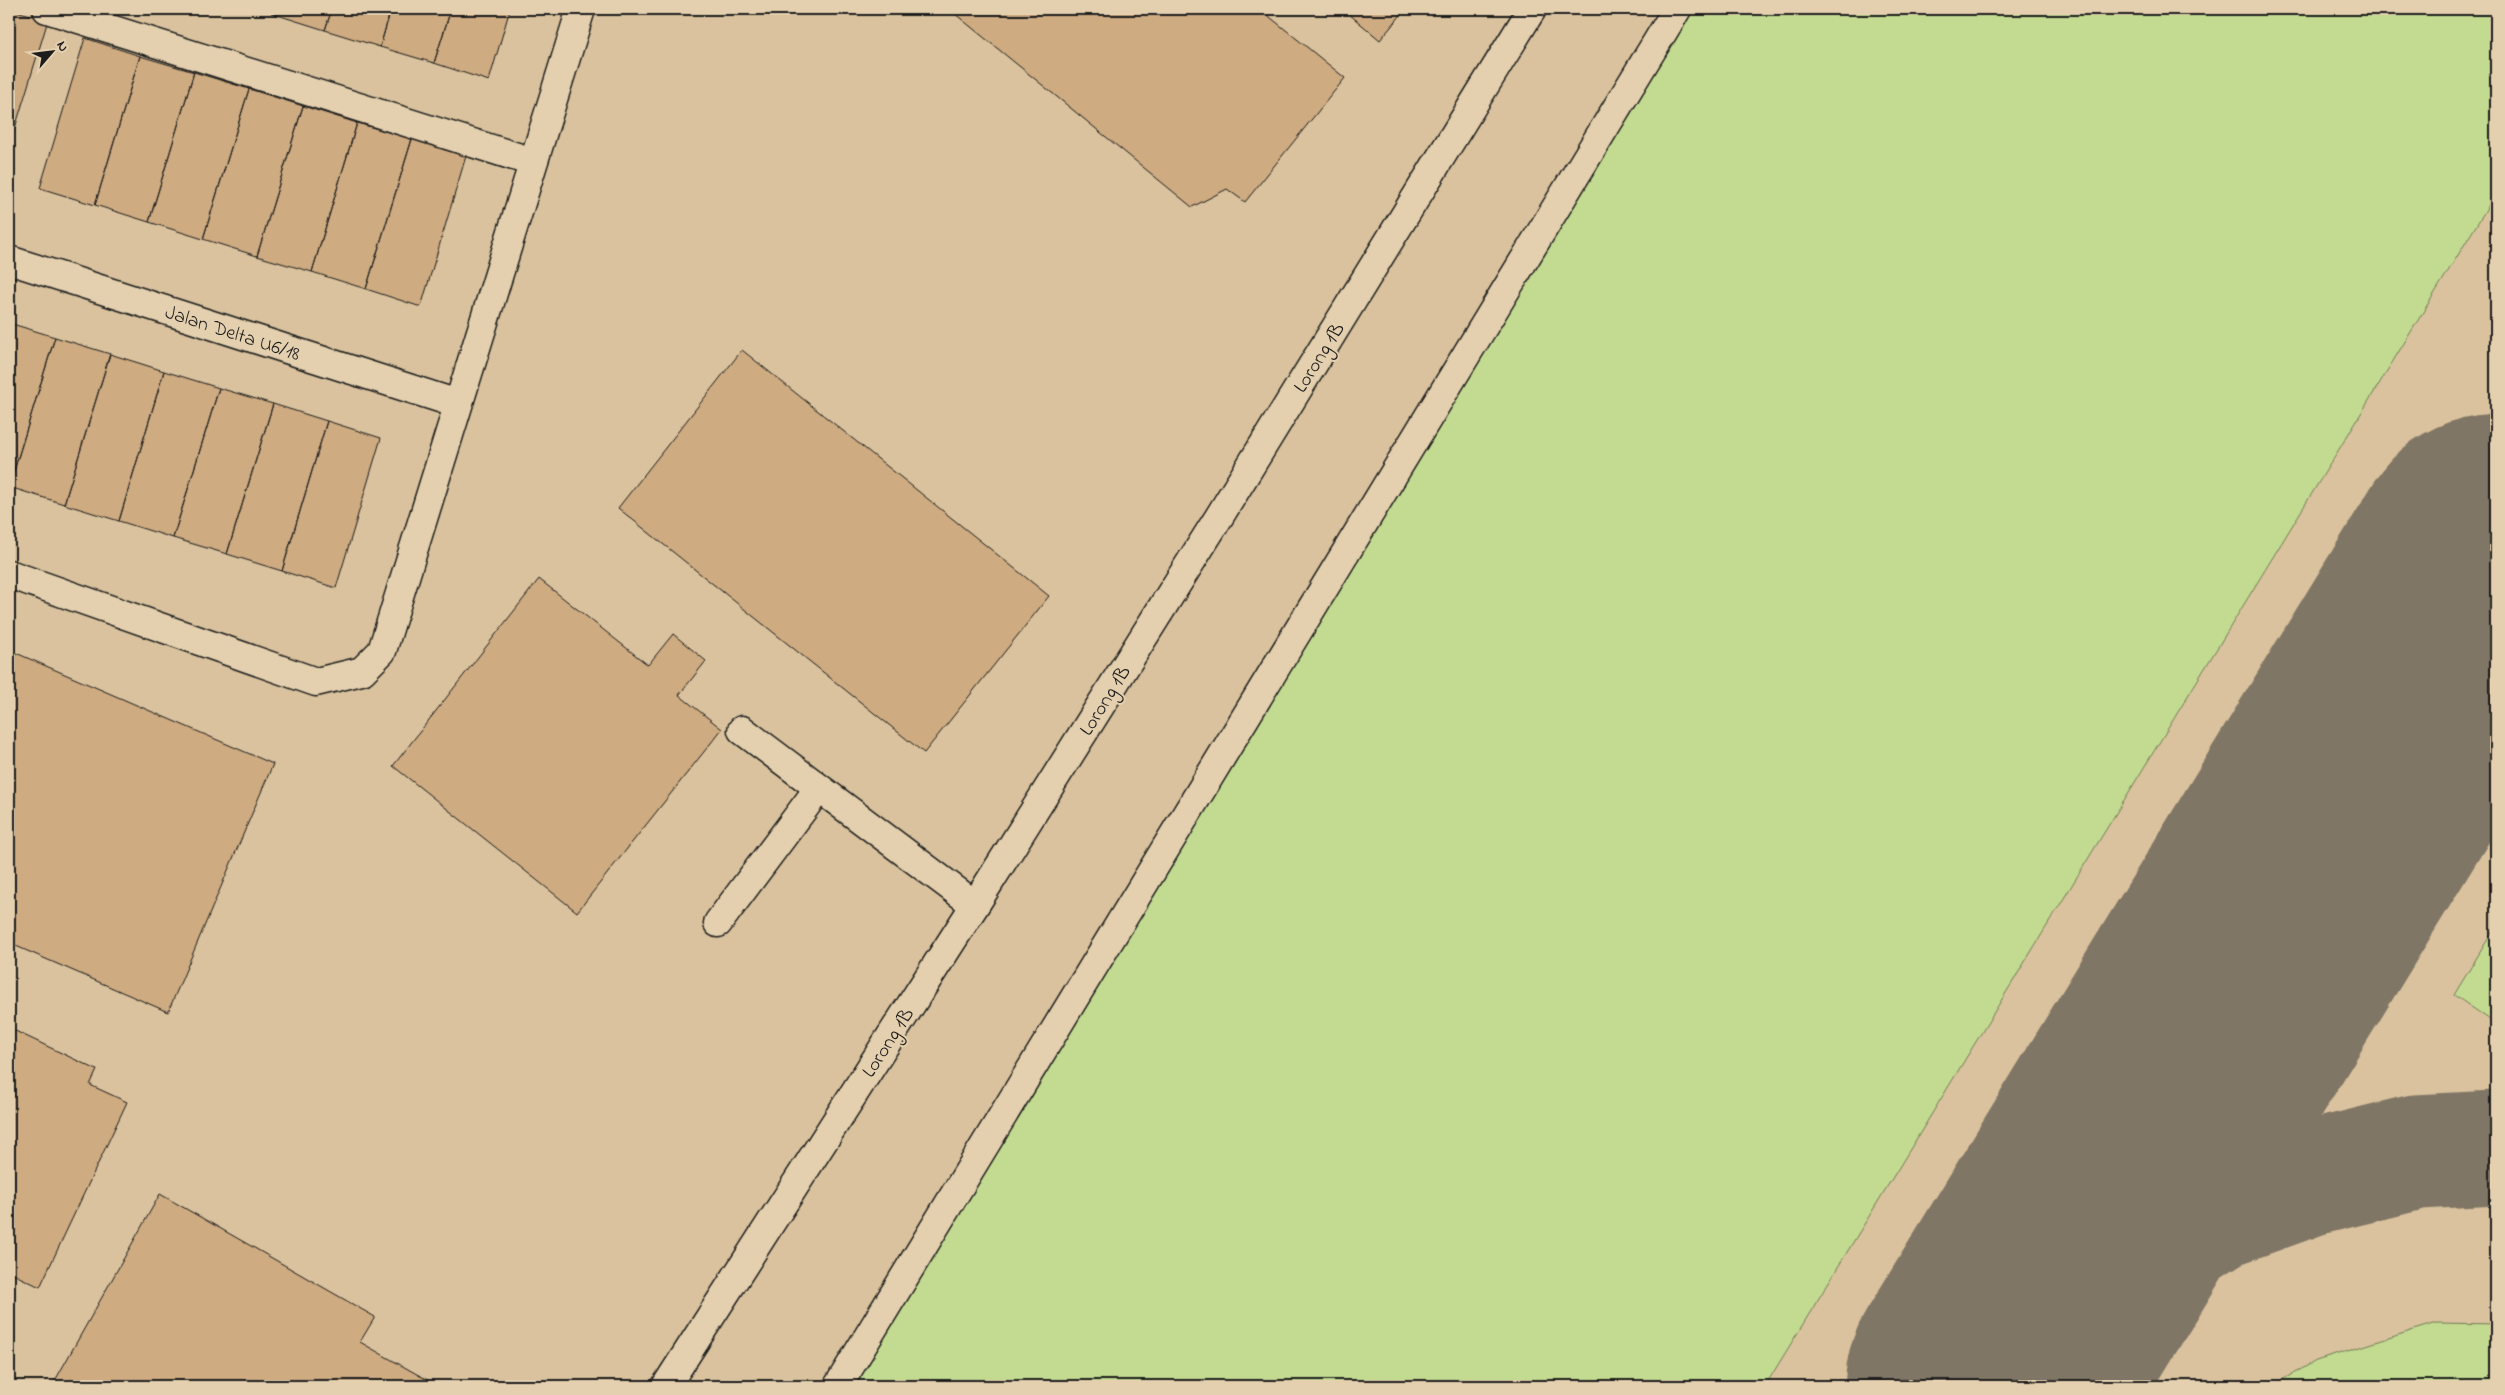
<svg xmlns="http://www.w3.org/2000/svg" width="2505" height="1395" viewBox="0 0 2505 1395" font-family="'Indie Flower',sans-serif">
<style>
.built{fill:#d9c29d}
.green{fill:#c3db91;stroke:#707c56}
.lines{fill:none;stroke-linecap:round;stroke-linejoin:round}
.taxiway{stroke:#807665;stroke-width:115}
.runway{stroke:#807665;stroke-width:286}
.building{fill:#ceab81;stroke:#1c1c1c}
.minor-casing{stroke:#1c1c1c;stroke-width:31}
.minor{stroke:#e4d0ae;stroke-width:28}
.labels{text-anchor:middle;stroke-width:4;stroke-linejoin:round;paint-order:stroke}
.street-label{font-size:20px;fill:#1c1c1c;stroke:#e4d0ae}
</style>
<rect width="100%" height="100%" fill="#e4d0ae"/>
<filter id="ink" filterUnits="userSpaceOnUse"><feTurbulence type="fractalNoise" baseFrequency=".02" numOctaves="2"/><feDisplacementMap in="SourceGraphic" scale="10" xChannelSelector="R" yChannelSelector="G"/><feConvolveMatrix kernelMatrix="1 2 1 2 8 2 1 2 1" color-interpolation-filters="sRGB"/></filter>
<g filter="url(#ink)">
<path class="built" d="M9,9H2496V1386H9Z"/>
<path class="green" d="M1683,9H2496V193L1765,1386H830Z
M2496,926V1024L2454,995Z
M2436,1323L2496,1324V1386H2271L2316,1361Z"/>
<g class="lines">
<path class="taxiway" d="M1998,1369L2136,1264L2216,1212L2308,1179L2417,1152L2496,1148"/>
<path class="runway" d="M1988,1386L2496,557"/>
</g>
<path class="building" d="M9,9L48,20L9,148Z
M272,9H332L325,30L271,13Z
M332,9H391L380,47L325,30Z
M391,9H451L434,63L380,47Z
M451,9H510L489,81L434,63Z
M949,9H1260L1345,78L1245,202L1227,189L1192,207Z
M1343,9H1406L1380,40Z
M85,38L140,56L95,205L40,188Z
M140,56L194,72L149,222L95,205Z
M194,72L249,89L203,239L149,222Z
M249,89L303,106L257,256L203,239Z
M303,106L357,123L312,272L257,256Z
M357,123L412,139L366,289L312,272Z
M412,139L466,156L421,307L366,289Z
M9,323L55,337L9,487Z
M55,337L110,354L64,504L9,487Z
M742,350L1049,596L924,753L618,508Z
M110,354L164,371L119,521L64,504Z
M164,371L219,388L173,538L119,521Z
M219,388L273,404L227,554L173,538Z
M273,404L327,421L282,571L227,554Z
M327,421L381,438L336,588L282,571Z
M539,579L648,665L673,634L706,661L679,695L722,729L577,912L393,766Z
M9,650L273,764L168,1012L9,943Z
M9,1028L97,1070L90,1085L127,1102L40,1287L9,1272Z
M160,1194L375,1317L360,1342L438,1386H52Z"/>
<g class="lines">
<g class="minor-casing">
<path id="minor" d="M47,9L533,162
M9,260L458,404
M9,574L316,682L362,671L382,651L581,9
M742,730L975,905
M718,923L819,788
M666,1386L975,905L1219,517L1532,9
M838,1386L1677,9"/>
</g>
<use href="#minor" class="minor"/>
</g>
</g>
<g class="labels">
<g class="street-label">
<text transform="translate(233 332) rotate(18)" y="7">Jalan Delta U6/18</text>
<text transform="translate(1318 357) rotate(-58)" y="7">Lorong 1B</text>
<text transform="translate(1104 700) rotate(-58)" y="7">Lorong 1B</text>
<text transform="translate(887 1042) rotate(-57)" y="7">Lorong 1B</text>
</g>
</g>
<rect width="2505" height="1395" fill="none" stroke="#e4d0ae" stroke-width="30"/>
<rect x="15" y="15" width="2475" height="1365" fill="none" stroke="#1c1c1c" stroke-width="2" filter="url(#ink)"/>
<g transform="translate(52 52) rotate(62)" stroke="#e4d0ae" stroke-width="4" paint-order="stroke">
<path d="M0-4L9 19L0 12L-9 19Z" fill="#1c1c1c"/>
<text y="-8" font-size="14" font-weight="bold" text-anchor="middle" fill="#1c1c1c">N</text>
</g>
</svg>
